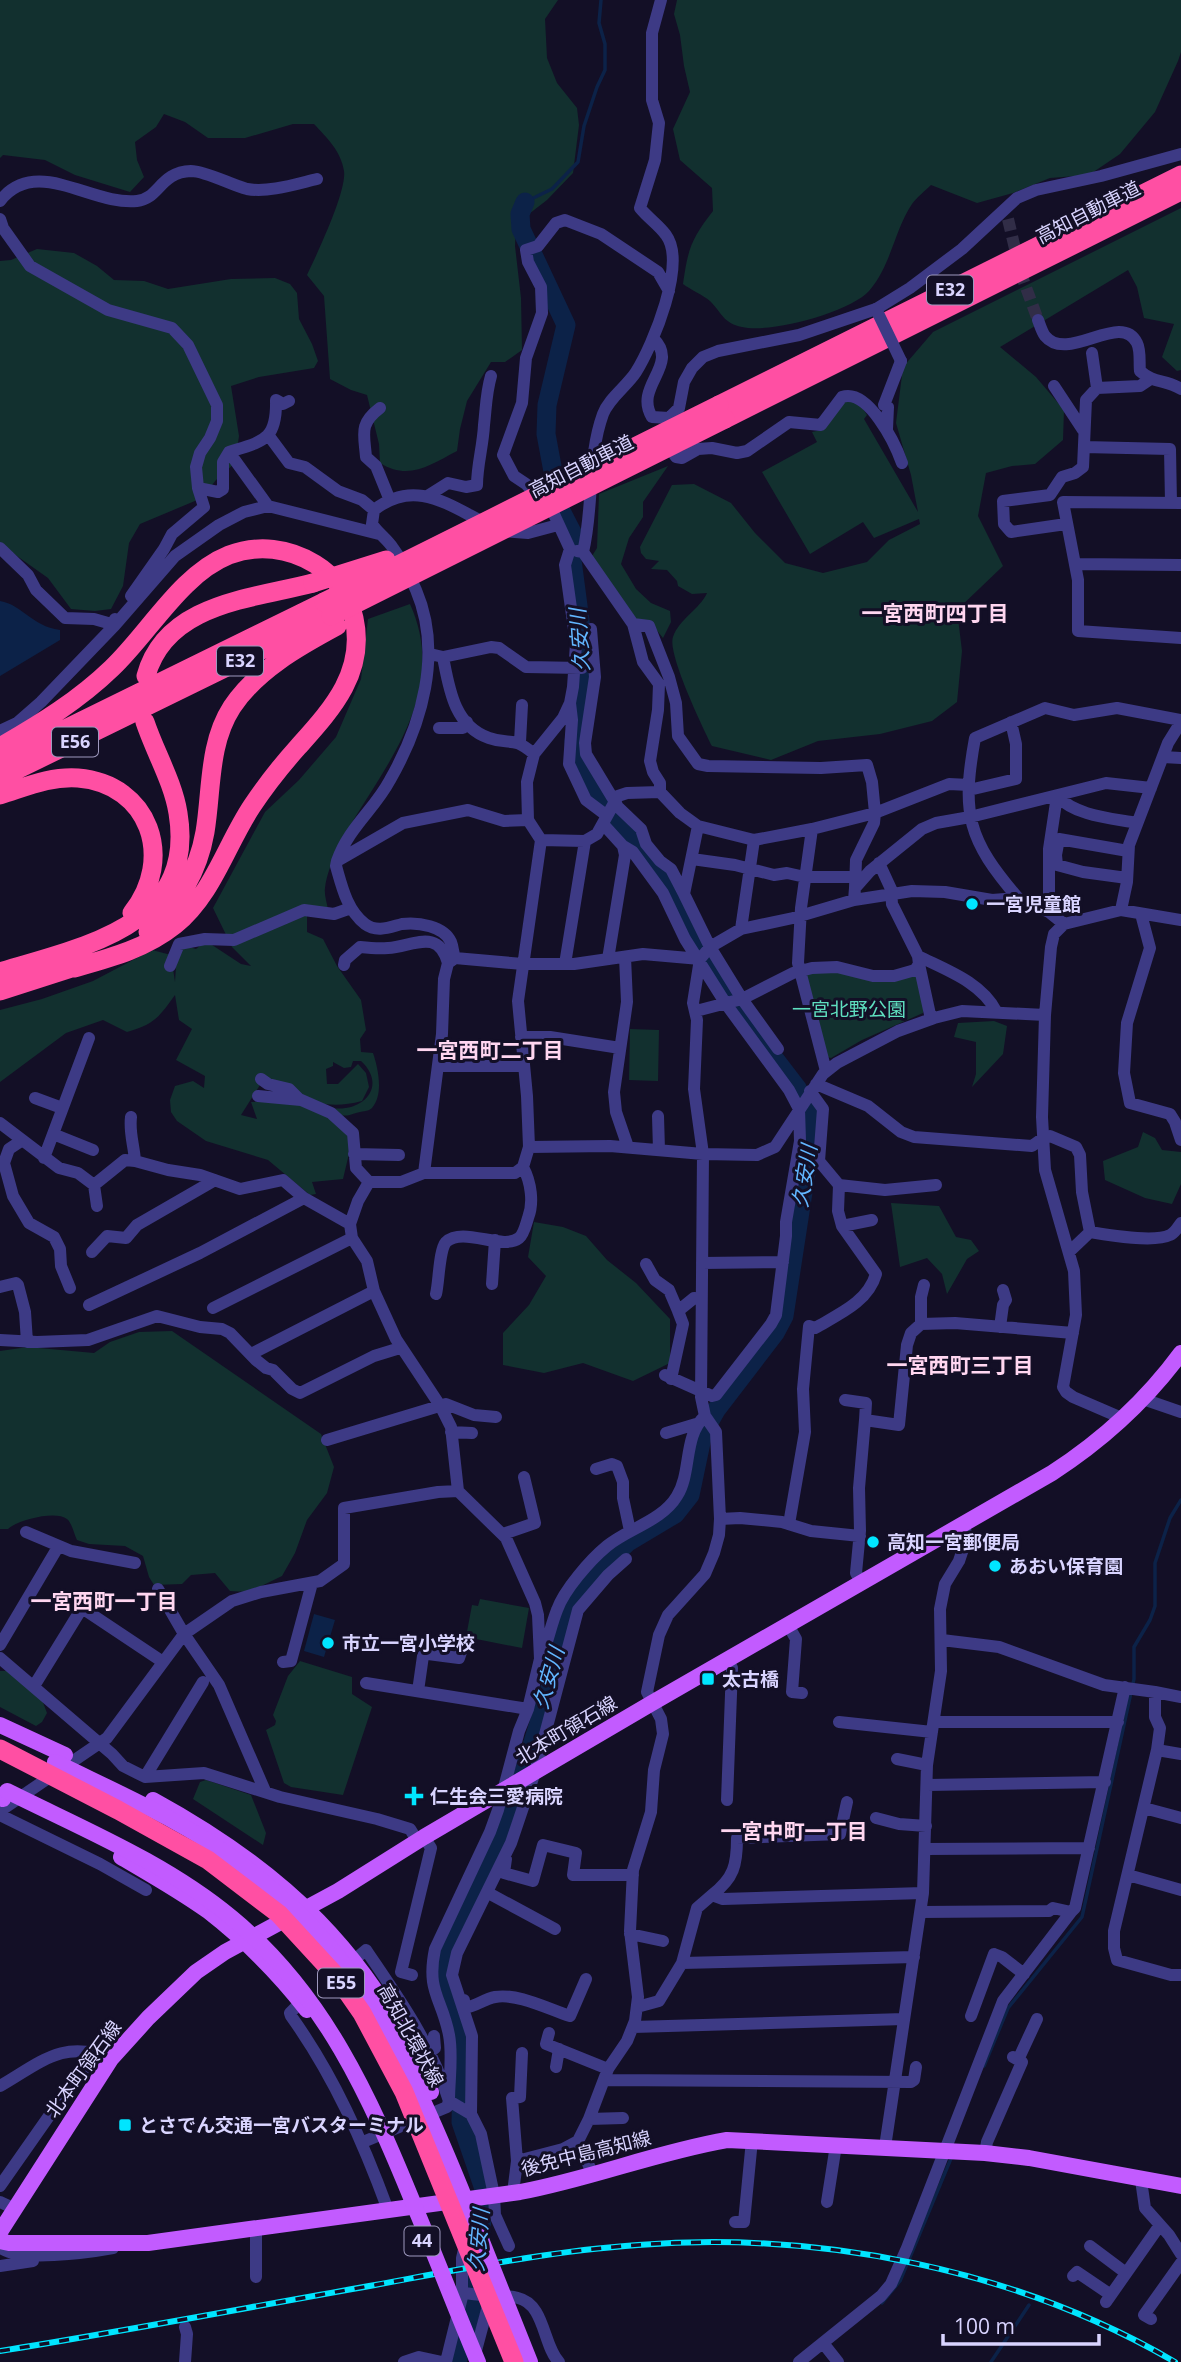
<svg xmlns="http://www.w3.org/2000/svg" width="1181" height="2362" viewBox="0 0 1181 2362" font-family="'Open Sans','Noto Sans JP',sans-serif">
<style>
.green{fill:#12302f}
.water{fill:#0c2248}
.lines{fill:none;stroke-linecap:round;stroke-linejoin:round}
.stream{stroke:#0c2248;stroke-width:3.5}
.river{stroke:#0c2248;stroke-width:19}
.minor-tunnel{stroke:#312d47;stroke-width:12;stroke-dasharray:12 6;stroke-linecap:butt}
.minor{stroke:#3d3a85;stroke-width:12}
.major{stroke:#c25bff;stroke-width:16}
.highway{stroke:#ff4fa3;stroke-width:19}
.rail-casing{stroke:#00e5ff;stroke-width:6}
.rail{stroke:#130f26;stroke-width:3.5;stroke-dasharray:10;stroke-linecap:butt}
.minor-bridge{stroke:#3d3a85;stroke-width:12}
.major-bridge{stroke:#c25bff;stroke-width:16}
.highway-bridge{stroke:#ff4fa3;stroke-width:19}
.poi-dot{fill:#00e5ff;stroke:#130f26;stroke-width:2.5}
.labels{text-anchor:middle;stroke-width:6;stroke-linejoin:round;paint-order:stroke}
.shield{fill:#130f26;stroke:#9e99be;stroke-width:2}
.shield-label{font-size:18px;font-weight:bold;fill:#d9d4ff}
.street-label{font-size:19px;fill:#d9d4ff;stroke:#130f26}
.poi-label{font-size:19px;font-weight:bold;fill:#d9d4ff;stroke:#130f26;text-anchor:start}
.park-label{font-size:19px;fill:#5fe0c0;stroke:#130f26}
.neighbourhood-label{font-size:21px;font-weight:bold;fill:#ffd6f0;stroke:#130f26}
.water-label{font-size:21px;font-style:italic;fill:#62b6ff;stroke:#130f26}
</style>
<rect width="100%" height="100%" fill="#130f26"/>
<path class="green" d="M0,0H558L545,19L547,58L557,83L577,108L579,125L573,173L547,200L516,224L515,246L521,298L522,350L505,362H491L467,401L460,429L457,451C430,465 409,481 380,463L379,444L367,395L351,390L330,379L324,296L307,275C317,254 347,191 344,171C341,151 327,138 314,124H293L245,138H208L185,122L164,114L156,127L135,142L137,160L144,177L130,192L75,175L45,160L3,155L0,158Z
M677,0H1181V52L1178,61L1155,112L1120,154L1089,175L1050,178L1013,193L977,203L931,185C925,191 917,197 912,204C894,231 891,266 869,291C850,312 770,334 742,327C723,323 722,313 710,301C703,295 691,290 683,284C688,249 691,239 713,211L712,188L680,160L673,129L690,92L684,66L680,35L674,14Z
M1181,208V370L1177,371L1162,357L1174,324L1144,318L1137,287L1128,270L1000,347L1036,377L1064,410L1063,440L1035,464L1012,466L986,473L978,516L1003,566L957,610L962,651L957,702L932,721L880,734L818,741L771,760L712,746C703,728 667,653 673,637C679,619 700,609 707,593L692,594L678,586L677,581L667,570L651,569L659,561L646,559L641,553L640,547L672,485L694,484L731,503L755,533L785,563L823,573L867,562L889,540L920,524L919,519L874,538L863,522L810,554L762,472L817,442L812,432L821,430L843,402L858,401L867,415L864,419L918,512L911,475L896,423L903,367L933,332Z
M37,249L74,253L97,266L114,280L144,281L168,289L231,279L275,278L290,284L297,293L299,319L312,344L318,361L314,368L259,377L231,386L239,436L235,463L216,480L202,498L140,524L129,543L123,586L111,609L95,611L71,609L48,578L0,544V261L11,260Z
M668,466L643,502V517L629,538L621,564L636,589L651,603L670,611L671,622L663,638L651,623L633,620L592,556L597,548L599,494Z
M410,604C445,682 400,746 359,811C346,832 328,863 325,888C324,895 327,903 328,909L307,906V932L323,939L337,966L361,1000L366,1030L360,1039L361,1052L373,1053C378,1068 384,1094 372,1108C368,1112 361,1111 356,1113C344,1117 341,1117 331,1108C363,1113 388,1086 361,1061H353L351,1067L344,1068L333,1062V1066L326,1069L327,1084H338L358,1064L366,1073L369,1087L362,1101C320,1112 301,1097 265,1077L241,1115L257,1119L251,1102C279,1100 310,1101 333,1119C340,1125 346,1134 352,1141L343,1179L312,1182L316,1194L310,1195L268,1160L206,1141L177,1121L171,1112L170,1100L175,1086L193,1081L204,1088L205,1076L176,1060L192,1029L179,1020L175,995C159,1017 155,1024 127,1032L103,1020L66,1033L0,1082V1010L42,999L93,981L152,950L171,955L175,982L176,966L182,945L196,949L206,941L241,964L251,966L232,947L213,908L265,812L299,780L336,737L361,679L368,619Z
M808,972L913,974L918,976L924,1008L923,1013L862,1040L831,1058L827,1057L806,977Z
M994,1021L1007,1026L1003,1054L972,1087L976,1074V1042L954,1037L958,1023Z
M630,1029L659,1030L658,1081L629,1080Z
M1143,1132L1155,1138L1162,1150L1181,1152V1184L1172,1204L1145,1198L1105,1180L1103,1161L1138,1147Z
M891,1203L939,1206L956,1237L971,1240L979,1251L967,1259L947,1294L942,1274L927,1258L900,1267Z
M534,1222L563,1227L586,1236L607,1260L636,1283L670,1319V1363L633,1381L583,1363L544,1373L503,1365V1333L529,1305L546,1276L528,1257Z
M172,1331L321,1434L334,1467L327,1493L307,1520L295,1553L282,1576L249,1592L230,1591L215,1573L191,1575L182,1584L154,1585L149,1577L143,1556L125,1546L89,1544L77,1540C74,1534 72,1523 67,1519C56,1510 17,1520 8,1529H0V1351L28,1347L94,1353L110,1342L139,1332Z
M480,1599L529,1608L522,1648L466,1637L472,1605L478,1606Z
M300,1661L352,1677V1694L372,1707L343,1795L291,1787L284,1783L266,1730L275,1725L276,1721L273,1715L288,1676Z
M0,1671H7L42,1700L47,1713L42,1722L36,1726L0,1707Z
M206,1780L251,1795L266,1833L263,1845L193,1799L200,1782Z"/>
<path class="water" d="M0,601C23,605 31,626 60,630V640L0,676Z
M314,1614L335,1620L324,1657L304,1651Z"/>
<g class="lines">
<path class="stream" d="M525,202L552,189L578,162L584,126L597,87L605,70V44L599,23L601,0
M984,2066L1008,2008L1082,1917L1134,1679V1647L1150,1620L1155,1606V1563L1170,1518L1181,1500
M882,2303L900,2281L952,2156
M991,2362L1029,2305"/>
<path class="river" d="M480,2244L484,2189L461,2122L463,2035L459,2018L446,1992L444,1977L447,1953L498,1846L512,1810L552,1681L571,1603L613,1556L628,1542L675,1514L690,1495L703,1433L716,1410L775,1333L784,1316L813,1127L811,1117L797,1088L738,1011L695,940L673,896L633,836L593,793L581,775L576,759L574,741L584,683L585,659L572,560L575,538L560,509L546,434L547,405L566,325L521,229L520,214L525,202
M457,2362L473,2304L476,2277"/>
<path class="minor-tunnel" d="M1008,219L1021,274L1038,320"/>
<path class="minor" d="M0,201C36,155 92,206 137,201C159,199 160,172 191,171C206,171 231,185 247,189C268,193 296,184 317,179
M0,219L3,228L30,266L108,310L172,328L188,345L217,405V421L210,438L200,453L196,467L198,488L218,492L223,489V462L229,452L268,506
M1038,320C1040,325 1042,332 1045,336C1068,364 1121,310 1137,343C1141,351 1139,363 1140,371C1154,384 1165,379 1181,389
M653,338C681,365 633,386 652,417L669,418L679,408L684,382L692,368L703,357L718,351L799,335L876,309L910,288L962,249L1017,198L1036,190L1101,176L1181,154
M1092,353L1097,388
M1054,386L1083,430
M380,408C359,424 364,433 366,457L376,466L389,498
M887,429L888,407L884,405L901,361
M269,436L289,463L305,467L338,491L362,500L374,510
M666,441L676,457L682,458L698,449L712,448L737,453L747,451L789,422L821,425L842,397C868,388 895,443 902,463
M1084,447L1170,449L1171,503
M229,452C264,441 277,440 276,400L283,404L289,401
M429,495L448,483L466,487L477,485C477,465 483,446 484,425C486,408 486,393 491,376
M1181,503L1063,502L1078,580V631L1181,638
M1066,524L1011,532L1004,524L1003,501L1050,495L1062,477L1075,473L1083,467L1086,400L1097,388L1140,386L1149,380
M503,531L528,533L558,525
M0,548L28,575L36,590L65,618L94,619L115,625V619
M577,551L583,552L633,624L643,662L659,684L658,710L650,761L653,772L660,783V792
M583,552C594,507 587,458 603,414C609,398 627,386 636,372C653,345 687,263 666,235C659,225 648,218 640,208L655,160L659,123L652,100V33L661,0
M1075,564L1181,565
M131,596L164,549L172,534L204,507L198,488
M633,624L649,626L669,677L676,703L678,736L698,764L708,766L821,768L867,765L872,782L875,813L812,829L754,840L698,826L680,813L660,792L627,793L618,796L597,834L585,841L541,840L528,820L527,782L534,754L563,718L570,703L573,687L576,644L565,565L570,549L553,512L526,484L514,476L503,455L522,403L526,358L542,313L541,287L528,262L526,250L538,246L556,223L565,220L601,234L658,272L669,291
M591,629L595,677L585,743L586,754L618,807L641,829L646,844L660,861L671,869L684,894
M430,654L443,657C449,688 454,726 489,738C511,746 512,735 534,754
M443,657L491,647L499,648L526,667L582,668
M570,703L572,720L569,764L586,800L606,815
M439,728H463L467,722
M0,731L17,723L41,702L115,625L175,556L219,525L244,512L268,506L379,534
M520,742L522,705
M1163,757L1181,758
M969,790L1016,779V744L1011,722
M1057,796C1076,816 1110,818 1137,823
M603,824L623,846L633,852L663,893L685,939L726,1004L789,1090L799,1109L800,1141L786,1222V1236L776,1315L771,1324L716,1395L712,1396L665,1375
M698,826L684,894L710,947L742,999L778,1049
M812,829L801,908L798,963L826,1071
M692,859L735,865L774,875L787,873L805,877H854
M337,861C349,827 374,810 390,780C422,724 443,653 416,590C410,576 402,560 393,548C387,539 378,533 372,524L374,510C415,478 448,505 487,524
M1127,878L1083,872L1057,865L1056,855L1059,839L1128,851
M855,888L856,860L874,823L875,813L949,784L969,785
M1018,898C968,840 961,814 975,738L1045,708L1074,715L1117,708L1181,720
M854,900L855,888L870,871L922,829L936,823L970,817L1106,783L1151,788
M1121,910L1127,882L1129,845L1168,743L1181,722
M1049,912V849L1057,796
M1141,914L1150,948L1127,1023L1124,1073L1130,1103L1170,1114L1175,1122L1181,1140
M741,929L754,840
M918,956C946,970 981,982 996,1011
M625,957L627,1002L614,1092L616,1112L628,1147
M455,958C453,953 453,947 451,942C444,926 418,922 402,924C390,927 377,933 365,924C347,910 342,887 336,866L337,861L403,823L468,810L504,821L528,820
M608,959L625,855L623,846
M565,964L585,841
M919,964L931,1019
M344,965L345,960L360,947C369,948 379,949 388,948C412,947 438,927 448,963
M170,966L179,944L205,939L234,940L304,910L334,914L351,908
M696,1011L742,999L793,973L812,968L837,967L873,976H894L915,970L919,964L918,956L892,904L891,889L879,863
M521,1037H550L620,1048
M438,1066H524
M261,1079L268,1084L289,1089L299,1099L331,1113L353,1133L356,1168L369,1182
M816,1084L868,1106L901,1132L914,1137L1032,1146L1043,1138L1050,1136L1076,1147L1080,1155L1082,1192L1090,1232
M258,1096L301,1100
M35,1098L62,1108
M658,1116L659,1150
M131,1117C129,1133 134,1145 135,1161
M0,1123L59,1168L78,1173L94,1185L125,1160L135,1161L168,1170L200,1175L240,1189L283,1180L304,1198L350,1224
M53,1134L93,1150
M21,1141L9,1149L4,1163L13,1196L29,1223L54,1237L60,1249L61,1266L70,1288
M529,1147L610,1146L703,1154L757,1155L775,1147L823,1074L837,1063L898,1031L934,1018L962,1011L1045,1015
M354,1154L399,1155
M44,1158L89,1038
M424,1173L442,1034L444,979L448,963L455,958L523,964H574L643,954L700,959
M94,1185L97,1206
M839,1185L885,1190L936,1185
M842,1226L872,1220
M92,1252L107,1236L126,1238L137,1225L215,1180
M1069,1252L1090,1232C1108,1235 1154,1243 1170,1235C1175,1233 1178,1227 1181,1223
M702,1263L783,1262
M646,1264L655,1280L669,1290L678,1311L694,1298L701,1299
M492,1284L495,1240
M0,1287L16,1283L18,1285L25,1312L27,1342
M436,1294C439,1282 439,1250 446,1242C463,1226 503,1251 519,1238C524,1234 526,1224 528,1218C534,1203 531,1182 523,1167
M89,1305L200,1253L304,1198
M213,1308L352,1238
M921,1324V1297L924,1285
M1000,1327L1003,1305L1006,1300L1003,1290
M0,1340L37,1342L88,1340L157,1316L200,1327L222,1329L230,1333L256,1360L266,1368L273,1370L292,1389L300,1393L374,1356L400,1348
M251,1354L374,1291
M671,1379L683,1324L678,1311
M1143,1399L1181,1412
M845,1400L866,1403L865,1420
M1124,1419L1073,1397L1066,1392L1063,1387L1076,1315L1074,1271L1045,1170L1042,1117L1045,1015L1051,947L1054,934L1064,924L1121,910L1181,920
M451,1432L472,1433
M666,1433L696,1424
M327,1440L446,1404L474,1415L496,1417
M596,1469L612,1464L617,1466L623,1482V1498L630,1531
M720,1519L740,1518L782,1522L811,1531L860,1536
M789,1524L805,1432L803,1389L809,1326L815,1328C839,1314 868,1302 876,1274L842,1226L838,1211L839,1185L819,1161L823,1109L810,1091
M26,1532L71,1551L135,1563
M503,1534L535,1523L524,1477
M861,1582L856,1573L860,1531L859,1488L865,1420L899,1425L907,1345L911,1333L921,1324L955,1323L1073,1333
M158,1589L184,1634L219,1685L265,1791
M788,1625L796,1639L792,1692L802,1693
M942,1640L999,1647L1104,1685L1155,1692V1717L1160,1728L1157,1750L1114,1931V1948L1117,1960L1171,1975H1181
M0,1645L58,1547
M542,1656C548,1641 551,1625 557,1610C564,1590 590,1560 607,1546C629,1528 662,1521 677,1496C692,1472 683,1436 705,1416
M0,1658L112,1754L123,1766L145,1777L204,1773L280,1797L377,1819L410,1829L418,1842
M727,1660L732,1668L727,1800
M283,1662L291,1661L312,1583
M366,1683L528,1709
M34,1686L82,1608L163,1662
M418,1691L423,1656L428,1654L459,1658L461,1652
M1155,1692L1181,1697
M839,1722L932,1732
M934,1722H1118
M1157,1750L1181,1754
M897,1759L927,1765
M145,1777L203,1682
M927,1785L1105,1782
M1144,1808L1181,1818
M0,1811L107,1738L184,1634L232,1601L261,1592L320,1581L344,1564V1508L438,1492L458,1491
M0,1815L100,1864L146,1890
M876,1818L899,1824L926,1826
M925,1849L1089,1848
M506,1859L504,1873L533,1881L543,1845L576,1853L573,1875H633
M1128,1875L1181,1890
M492,1895L555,1929
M712,1895C734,1878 737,1865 737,1838L840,1834L847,1802
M921,1912L1049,1911L1053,1908L1071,1912L1075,1908L1125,1687
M630,1934L663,1941
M353,1961L366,1950C399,1998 432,2045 449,2101L471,2114
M682,1963L697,1908L712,1895L723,1899L923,1893
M412,1975L401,1972L431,1848L424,1837
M464,2000V2008C475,2007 484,1999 495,1997C518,1993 548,2009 570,2016L586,1979
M301,2002L290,2013L291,2016C334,2076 363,2142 388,2210
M637,2007L659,2001L682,1963L914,1957
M971,2016L994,1954L1002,1957L1024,1974
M633,2027L904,2019
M549,2033L546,2044L608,2069
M430,2052L435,2048L434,2036
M1018,2060L1037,2019
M556,2067L559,2049
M604,2080L911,2082L914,2080L916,2067
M0,2086C40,2063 64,2038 111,2059
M589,2119L623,2118
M363,2142L447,2107L449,2101C449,2080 453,2055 449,2035C442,1998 426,1992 435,1949L490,1832L498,1810L519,1731L528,1709L540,1659L538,1615L535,1603L506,1538L458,1491L451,1427L441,1407L396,1339L374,1291L367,1261L352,1238L350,1224L358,1201L369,1182H401L424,1173H515L523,1167L529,1147L527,1096L518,1001L541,840
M885,2147L923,1893L927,1765L941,1671L940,1609L945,1584L959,1561L965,1543L966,1533L963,1523
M985,2153L987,2142L1022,2062L1013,2057
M517,2161L512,2098L520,2097L522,2053
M593,2175L578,2141L589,2119L608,2069L627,2041L635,2021L638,1997L630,1931L633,1870L651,1812L654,1770L663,1734L661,1719L647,1692L659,1635L668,1615L705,1574L714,1553L719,1535L720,1519L716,1432L705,1416L701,1397L703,1154L694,1089L697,1020L693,1003L700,959L710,947L741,929L793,918L854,900L912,891L945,892L992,900L1018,898L1049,912L1064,924
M1141,2180L1145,2208L1169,2235L1181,2254
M0,2186L82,2069L111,2059
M513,2193L517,2161L563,2149L578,2141
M0,2202L15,2209
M827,2202L836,2145
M735,2222H744L752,2140
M256,2228V2277
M509,2246L495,2215L494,2195L481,2134L471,2114L472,2036L452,1975L457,1953L511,1843L535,1772L578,1610L608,1575L626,1559
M1090,2246L1126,2273
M0,2247C15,2263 91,2252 113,2248
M0,2266L33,2261
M1073,2276L1077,2272L1111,2295
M462,2292C481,2298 500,2293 518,2298C545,2304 543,2346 559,2362
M1106,2302L1160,2225
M1151,2319L1144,2315L1181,2263
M823,2343L838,2362
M474,2358L489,2302
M185,2362L187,2334L185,2327
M404,2362L419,2357L442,2362
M446,2362L462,2297V2258L465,2245
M799,2362L881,2296L891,2284L907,2248L1003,2001L1071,1912"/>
<path class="major" d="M0,1725L65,1755
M0,1797L3,1799
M153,1800C283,1871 371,1954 431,2092
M121,1857C150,1874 180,1891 208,1911C244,1939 279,1974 307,2010
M0,2232L111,2059L148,2018L196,1972L225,1952L338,1891L424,1837L652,1703L1052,1473C1103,1440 1145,1402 1181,1353
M0,2241L9,2243H148L520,2192C590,2179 657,2152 727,2140L985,2153L1029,2158L1181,2186"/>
<path class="highway" d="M719,405L1181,175
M725,419L1181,191
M146,676C166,603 252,599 313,583
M0,747C40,724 79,700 112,668C149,633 181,574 229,555C258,544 289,548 315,564C335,576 349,596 354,618C366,673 331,710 298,747C281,766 266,785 252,806C226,845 213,894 175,925C145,949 110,958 74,968
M0,761L324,602
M0,778L323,620
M0,795C26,787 50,776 78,778C150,784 175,859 132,913
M148,932C178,905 198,872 205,832C212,790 208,744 232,707C257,670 298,647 337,626
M0,972C81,947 197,927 178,813C173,782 155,752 145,722
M0,991L84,964"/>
<g class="rail-casing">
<path id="rail" d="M0,2351C125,2331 250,2307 375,2285C462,2269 550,2251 638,2245C820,2231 1016,2269 1175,2362"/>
</g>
<use href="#rail" class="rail"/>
<path class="minor-bridge" d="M876,309L901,361"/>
<path class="major-bridge" d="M55,1762C118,1793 184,1821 241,1864C283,1896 326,1937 356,1981C401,2046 431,2116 461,2189C484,2247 507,2304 530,2362
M7,1791C83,1829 166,1863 232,1918C324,1994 370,2097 414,2205C436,2257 456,2310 478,2362"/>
<path class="highway-bridge" d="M313,583L386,560
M324,602L719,405
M331,616L725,419
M0,1749L118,1810L208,1860L279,1914L337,1977L362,2013L404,2092L514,2362"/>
</g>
<g class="poi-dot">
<circle cx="972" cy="904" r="7"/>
<circle cx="873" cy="1542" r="7"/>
<circle cx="995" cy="1566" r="7"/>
<circle cx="328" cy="1643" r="7"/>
<rect x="701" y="1672" width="14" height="14" rx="3.5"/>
<path d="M410.5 1785.5h7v7h7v7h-7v7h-7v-7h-7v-7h7z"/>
<rect x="118" y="2118" width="14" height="14" rx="3.5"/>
</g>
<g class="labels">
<g class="shield">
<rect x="927" y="275.5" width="46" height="29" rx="5"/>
<rect x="217" y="646.5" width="46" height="29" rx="5"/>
<rect x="52" y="727.5" width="46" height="29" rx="5"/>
<rect x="318" y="1968.5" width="46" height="29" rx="5"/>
<rect x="404.5" y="2226.5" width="35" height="29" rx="5"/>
</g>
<g class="shield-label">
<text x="950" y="296">E32</text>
<text x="240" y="667">E32</text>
<text x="75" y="748">E56</text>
<text x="341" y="1989">E55</text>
<text x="422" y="2247">44</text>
</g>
<g class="street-label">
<text transform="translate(1088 212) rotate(-27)" y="7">高知自動車道</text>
<text transform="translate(581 466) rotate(-27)" y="7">高知自動車道</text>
<text transform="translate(566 1730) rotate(-31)" y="7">北本町領石線</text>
<text transform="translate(411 2035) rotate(61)" y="7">高知北環状線</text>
<text transform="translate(83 2069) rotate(-54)" y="7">北本町領石線</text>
<text transform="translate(586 2153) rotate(-14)" y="7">後免中島高知線</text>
</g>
<g class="poi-label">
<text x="986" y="911">一宮児童館</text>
<text x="887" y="1549">高知一宮郵便局</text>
<text x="1009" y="1573">あおい保育園</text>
<text x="342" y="1650">市立一宮小学校</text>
<text x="722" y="1686">太古橋</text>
<text x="430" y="1803">仁生会三愛病院</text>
<text x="139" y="2132">とさでん交通一宮バスターミナル</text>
</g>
<g class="park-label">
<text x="849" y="1016">一宮北野公園</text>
</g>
<g class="neighbourhood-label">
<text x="935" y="621">一宮西町四丁目</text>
<text x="490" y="1058">一宮西町二丁目</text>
<text x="960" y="1373">一宮西町三丁目</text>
<text x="104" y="1609">一宮西町一丁目</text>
<text x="794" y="1839">一宮中町一丁目</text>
</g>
<g class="water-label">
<text transform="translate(580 640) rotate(-94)" y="7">久安川</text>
<text transform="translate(805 1176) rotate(-81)" y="7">久安川</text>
<text transform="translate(549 1678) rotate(-74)" y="7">久安川</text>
<text transform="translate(479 2240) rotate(-85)" y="7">久安川</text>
</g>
</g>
<path d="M943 2334v10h156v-10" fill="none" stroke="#d9d4ff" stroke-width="3.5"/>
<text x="954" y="2334" font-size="21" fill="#d9d4ff" stroke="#130f26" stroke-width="5" paint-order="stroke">100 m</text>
</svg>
